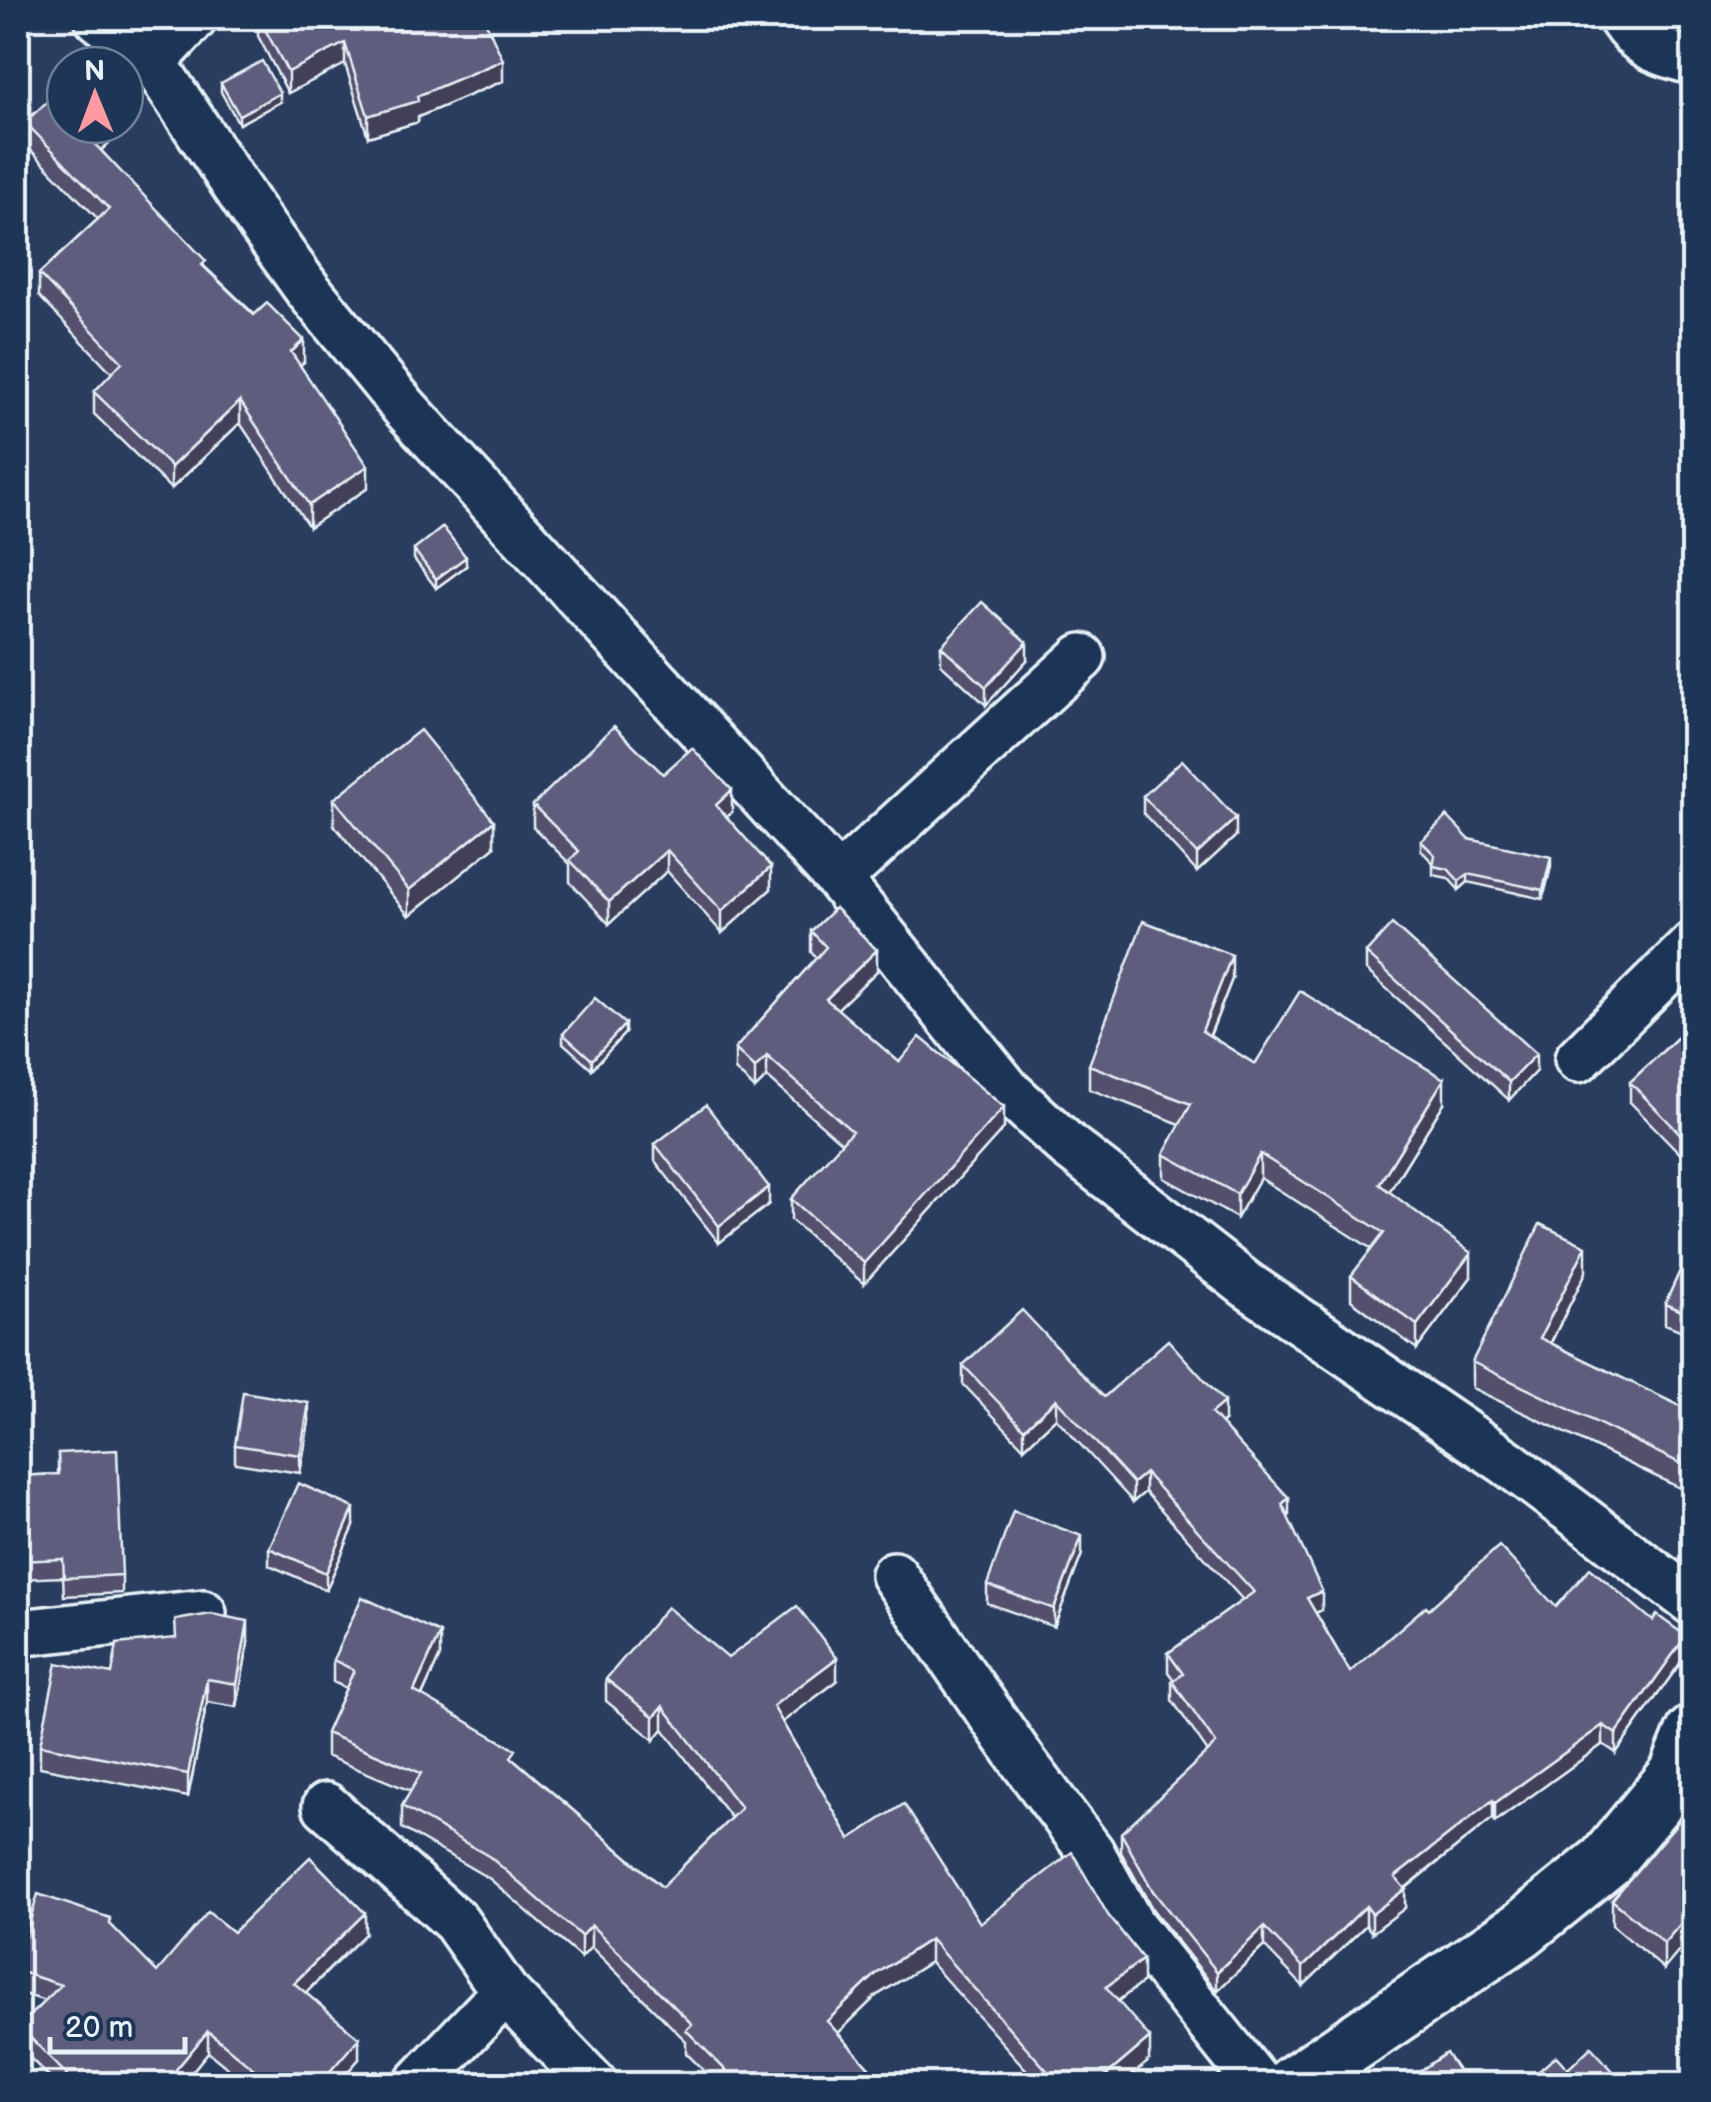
<svg xmlns="http://www.w3.org/2000/svg" width="1711" height="2102" viewBox="0 0 1711 2102" font-family="'Balsamiq Sans',sans-serif">
<style>
.lines{fill:none;stroke-linecap:round;stroke-linejoin:round}
.minor-casing{stroke:#e8f1f8;stroke-width:52}
.tertiary-casing{stroke:#e8f1f8;stroke-width:62}
.minor{stroke:#1d3557;stroke-width:45}
.tertiary{stroke:#1d3557;stroke-width:55}
.wall{fill:#52506c;stroke:#e8f1f8;stroke-width:2.5}
.shaded-wall{fill:#424158;stroke:#e8f1f8;stroke-width:2.5}
.building{fill:#5f5d7d;stroke:#e8f1f8;stroke-width:2.5}
</style>
<rect width="100%" height="100%" fill="#2a3d5f"/>
<filter id="ink" filterUnits="userSpaceOnUse"><feTurbulence type="fractalNoise" baseFrequency=".01" numOctaves="2"/><feDisplacementMap in="SourceGraphic" scale="20" xChannelSelector="R" yChannelSelector="G"/><feConvolveMatrix kernelMatrix="1 2 1 2 8 2 1 2 1" color-interpolation-filters="sRGB"/></filter>
<g filter="url(#ink)">
<g class="lines">
<g class="minor-casing">
<path id="minor" d="M98,18L153,62L260,223L308,290L404,407L838,879L1008,1091L1068,1146L1247,1285L1508,1463L1694,1603
M1621,18C1640,48 1660,52 1694,62
M153,62L194,18
M838,879L1082,657
M1578,1059L1694,944
M894,1575L1025,1764L1091,1852L1131,1925L1258,2084
M18,1633L203,1613
M326,1806L456,1922L505,1992L594,2084
M417,2084L505,1992"/>
</g>
<g class="tertiary-casing">
<path id="tertiary" d="M1293,2084L1521,1930L1606,1861L1677,1775L1694,1733"/>
</g>
<use href="#minor" class="minor"/>
<use href="#tertiary" class="tertiary"/>
</g>
<path class="wall" d="M258,18H484L503,81L418,117V122L368,137L345,64L288,93L258,36Z
M221,83L280,102L239,124L221,92Z
M25,122L128,125L101,150L206,268L304,362L300,365L368,488L309,527L240,423L171,489L94,414V392L112,373L39,296V274L98,219L25,144Z
M414,550L466,566L436,588L414,559Z
M941,646L1027,660L986,705L941,664Z
M663,774L732,812L726,817L771,889L722,933L667,871L609,924L570,882V864L533,827V805Z
M1143,796L1236,836L1197,872L1143,813Z
M334,799L494,847L409,916L334,825Z
M1469,839L1551,866L1543,899L1468,882L1459,890L1448,878L1433,875V863L1421,850V841Z
M811,931L877,971L837,1009L899,1062L1004,1128L864,1284L791,1220V1199L842,1143L767,1077L755,1089L735,1070V1049L816,958L811,952Z
M1366,953L1536,1071L1509,1100L1366,970Z
M1232,979L1210,1036L1255,1064L1444,1103L1389,1192L1471,1277L1417,1349L1351,1300V1276L1372,1249L1260,1178L1237,1218L1164,1178V1154L1180,1124L1089,1089V1065Z
M1694,1022V1168L1630,1102V1082Z
M625,1033L592,1069L563,1043V1034Z
M655,1144L769,1204L719,1243L655,1161Z
M1694,1240V1336L1665,1324V1304Z
M1586,1272L1551,1343L1694,1413V1472L1684,1490L1472,1388V1362Z
M963,1365L1104,1397L1224,1421L1221,1424L1288,1518L1322,1610L1316,1613L1350,1672L1429,1609L1556,1607L1686,1655L1616,1753L1603,1744L1495,1822L1493,1818L1405,1889V1908L1372,1933L1366,1925L1303,1986L1264,1946L1217,1991L1153,1910L1121,1852V1833L1208,1752L1172,1700V1681L1174,1680L1168,1672V1653L1243,1600L1145,1492L1133,1502L1056,1418L1024,1448L963,1384Z
M309,1421L300,1473L235,1463V1445Z
M58,1453L122,1575V1593L64,1596L63,1577L18,1579V1476L58,1474Z
M354,1526L326,1590L269,1565V1548Z
M1082,1554L1054,1627L987,1603V1585Z
M248,1643L237,1707L207,1702L188,1797L40,1767V1745L112,1674Z
M440,1656L422,1696L516,1761L662,1887L731,1818L663,1729L654,1740L606,1701V1679L728,1658L837,1681L782,1722L850,1839L980,1923L1143,1982L1118,2001L1150,2060L1122,2084H1039L930,1962L876,1996L838,2033L884,2084H717L686,2053V2041L591,1947L581,1958L490,1879L402,1828V1806L411,1791L326,1756V1733L346,1688L333,1682V1660Z
M1694,1803L1664,1969L1612,1925V1900Z
M110,1924L157,1972L233,1932L365,1934L306,1993L359,2059L337,2084H247L208,2052L182,2084H56L19,2047V2026L45,2001L18,1992V1960Z"/>
<path class="shaded-wall" d="M345,43V64L288,93V72Z
M503,60V81L418,117V122L368,137V116Z
M280,93V102L239,124V115Z
M128,103V125L90,161V139L105,125H125V106Z
M304,340V362L291,374V352Z
M240,401V423L171,489V467Z
M368,466V488L309,527V505Z
M466,557V566L436,588V579Z
M1027,642V660L986,705V687Z
M732,790V812L716,827V805Z
M1236,818V836L1197,872V854Z
M494,821V847L409,916V890Z
M667,850V871L609,924V902Z
M1551,857V866L1543,899V890Z
M771,867V889L722,933V911Z
M1468,874V882L1459,890V881Z
M877,950V971L826,1020V999Z
M1232,955V979L1202,1055V1031Z
M625,1024V1033L592,1069V1060Z
M1536,1054V1071L1509,1100V1082Z
M767,1056V1077L755,1089V1068Z
M1444,1079V1103L1379,1208V1184Z
M1004,1107V1128L864,1284V1263Z
M1260,1154V1178L1237,1218V1194Z
M769,1187V1204L719,1243V1226Z
M1586,1246V1272L1540,1364V1338Z
M1471,1253V1277L1417,1349V1325Z
M1056,1399V1418L1024,1448V1429Z
M1224,1402V1421L1211,1432V1413Z
M309,1403V1421L300,1473V1455Z
M1694,1446V1472L1684,1490V1465Z
M1145,1473V1492L1133,1502V1483Z
M1289,1498V1517L1282,1504Z
M354,1508V1526L326,1590V1573Z
M1082,1536V1554L1054,1627V1609Z
M1322,1591V1610L1307,1617V1598Z
M248,1621V1643L237,1707V1684Z
M440,1633V1656L414,1713V1691Z
M1686,1636V1655L1616,1753V1734Z
M837,1658V1681L773,1729V1706Z
M207,1679V1702L188,1797V1774Z
M663,1706V1729L654,1740V1717Z
M1603,1725V1744L1495,1822V1803Z
M1493,1800V1818L1395,1896V1877Z
M1405,1889V1908L1372,1933V1914Z
M1366,1906V1925L1303,1986V1967Z
M1694,1908V1933L1664,1969V1943Z
M365,1913V1934L294,2004V1983Z
M591,1925V1947L581,1958V1936Z
M1264,1927V1946L1217,1991V1972Z
M930,1939V1962L876,1996L827,2044V2021L876,1974Z
M1143,1959V1982L1106,2010V1987Z
M208,2031V2052L182,2084H164Z
M359,2038V2059L337,2084H319Z
M1150,2038V2060L1122,2084H1096Z"/>
<path class="building" d="M259,18H484L503,60L417,96L418,101L368,116L345,43L288,72Z
M262,61L280,93L239,115L221,83Z
M65,85V125H105L90,139L206,261L202,265L254,315L267,303L304,340L291,352L368,466L309,505L240,401L171,467L94,392L122,362L39,274L109,209L25,122Z
M443,527L466,557L436,579L414,550Z
M982,602L1027,642L986,687L941,646Z
M614,726L663,774L692,748L732,790L716,805L771,867L722,911L667,850L609,902L570,860L579,851L533,805Z
M420,730L494,821L409,890L334,799Z
M1182,760L1236,818L1197,854L1143,796Z
M1447,816L1469,839L1551,857L1543,890L1468,874L1459,881L1448,869L1433,866L1435,855L1421,841Z
M835,908L877,950L826,999L899,1062L920,1037L1004,1107L864,1263L791,1199L852,1131L767,1056L755,1068L735,1049L826,947L811,931Z
M1143,921L1232,955L1202,1031L1255,1064L1300,991L1444,1079L1379,1184L1471,1253L1417,1325L1351,1276L1384,1233L1260,1154L1237,1194L1164,1154L1191,1104L1089,1065Z
M1392,924L1536,1054L1509,1082L1366,953Z
M595,998L625,1024L592,1060L563,1034Z
M1694,1022V1148L1630,1082Z
M706,1105L769,1187L719,1226L655,1144Z
M1540,1224L1586,1246L1540,1338L1694,1413V1446L1684,1465L1472,1362Z
M1694,1240V1317L1665,1304Z
M1022,1310L1104,1397L1168,1340L1224,1402L1211,1413L1289,1498L1282,1504L1322,1591L1307,1598L1350,1672L1426,1606L1429,1609L1499,1546L1556,1607L1590,1568L1653,1621L1657,1615L1686,1636L1616,1734L1603,1725L1495,1803L1493,1800L1395,1877L1405,1889L1372,1914L1366,1906L1303,1967L1264,1927L1217,1972L1153,1891L1121,1833L1216,1744L1172,1681L1183,1674L1168,1653L1254,1592L1145,1473L1133,1483L1056,1399L1024,1429L963,1365Z
M243,1392L309,1403L300,1455L235,1445Z
M117,1450L122,1575L64,1578L63,1559L18,1561V1476L59,1474L58,1453Z
M298,1483L354,1508L326,1573L269,1548Z
M1013,1511L1082,1536L1054,1609L987,1585Z
M362,1597L440,1633L414,1691L516,1750L511,1757L662,1887L741,1808L663,1706L654,1717L606,1679L667,1607L728,1658L797,1606L837,1658L773,1706L850,1839L904,1804L980,1923L1072,1852L1108,1915L1143,1959L1106,1987L1150,2038L1096,2084H1059L930,1939L876,1974L827,2021L884,2084H769L765,2081L761,2084H739L686,2030L692,2024L591,1925L581,1936L490,1857L402,1806L421,1773L326,1733L354,1670L333,1660Z
M211,1614L248,1621L237,1684L207,1679L188,1774L40,1745L57,1663L112,1674L117,1644L176,1638L175,1620Z
M1694,1803V1908L1664,1943L1612,1900Z
M310,1857L365,1913L294,1983L359,2038L319,2084H272L208,2031L164,2084H59L67,2075L19,2026L61,1985L18,1971V1960L38,1894L110,1918V1924L157,1972L208,1912L233,1932Z
M1591,2047L1625,2084H1524L1556,2056L1568,2069Z
M1446,2053L1467,2084H1411L1407,2080Z"/>
</g>
<rect width="1711" height="2102" fill="none" stroke="#1d3557" stroke-width="60"/>
<rect x="30" y="30" width="1651" height="2042" fill="none" stroke="#e8f1f8" stroke-width="4" filter="url(#ink)"/>
<g transform="translate(95 95) rotate(359)"><circle r="48" fill="#1d3557" stroke="#6e8097" stroke-width="2.5"/>
<path d="M0-8L18 38L0 25L-18 38Z" fill="#ff9aa2"/>
<text y="-15" font-size="28" font-weight="bold" text-anchor="middle" fill="#e8f1f8">N</text>
</g>
<path d="M50 2037v15h135v-15" fill="none" stroke="#e8f1f8" stroke-width="5"/>
<text x="65" y="2037" font-size="30" fill="#e8f1f8" stroke="#1d3557" stroke-width="8" paint-order="stroke">20 m</text>
</svg>
